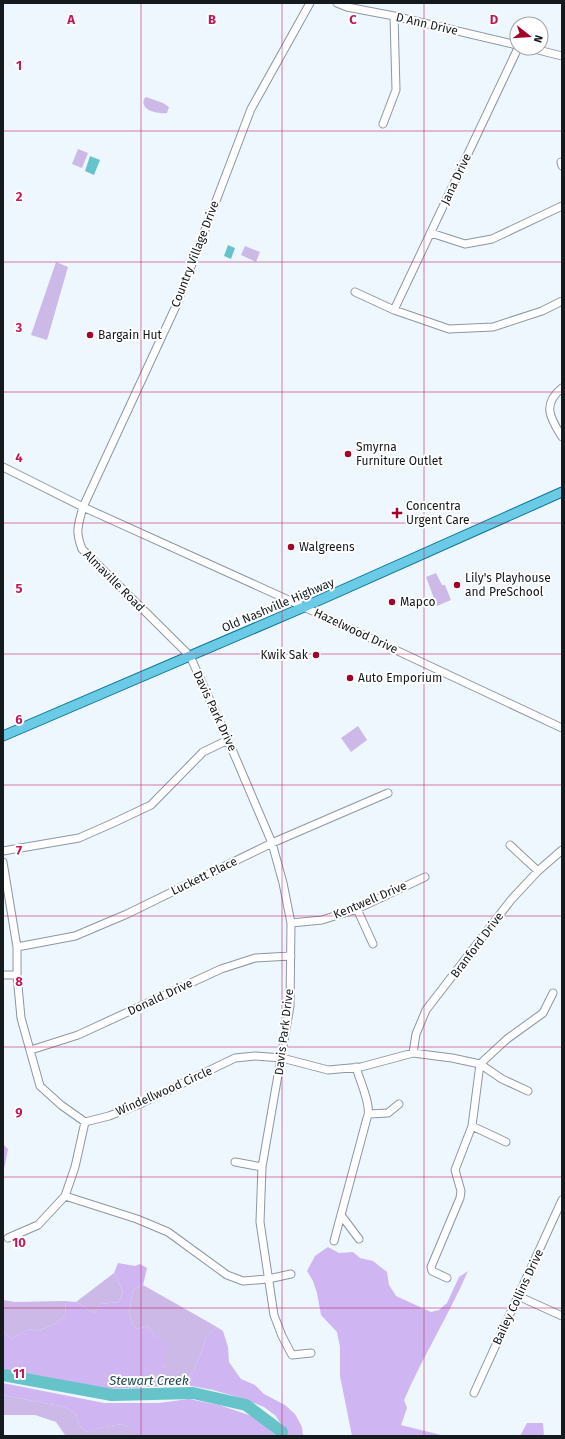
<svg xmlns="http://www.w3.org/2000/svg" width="565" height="1439" viewBox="0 0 565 1439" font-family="'Fira Sans',sans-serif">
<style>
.green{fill:#ccb9e8}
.forest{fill:#cfb6f3}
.water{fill:#67c3ca}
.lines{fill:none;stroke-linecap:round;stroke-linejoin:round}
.river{stroke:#67c3ca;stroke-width:12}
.minor-casing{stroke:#8c97a5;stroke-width:9}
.major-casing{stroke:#0d7697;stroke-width:11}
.minor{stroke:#fff;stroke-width:7}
.major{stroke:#6bcbe7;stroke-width:9}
.grid{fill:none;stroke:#c2185b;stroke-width:1;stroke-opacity:0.55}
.poi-dot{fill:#a20329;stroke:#fff;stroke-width:1.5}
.labels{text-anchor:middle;stroke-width:4;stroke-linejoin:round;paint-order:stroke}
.street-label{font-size:12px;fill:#151a1f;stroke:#fff}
.poi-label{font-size:12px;fill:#151a1f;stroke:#fff;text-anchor:start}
.water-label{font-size:13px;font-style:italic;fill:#1e494c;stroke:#fff}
.grid-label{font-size:13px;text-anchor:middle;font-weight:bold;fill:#c2185b;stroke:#fff;stroke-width:4;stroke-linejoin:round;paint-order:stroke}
</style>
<rect width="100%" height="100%" fill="#eef6fe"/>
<path class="green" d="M146,97L163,103L169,107L167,113C158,114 140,111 144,99Z
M78,149L88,153L82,168L72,164Z
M245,246L260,252L256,262L241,255Z
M56,262L68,267L47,340L31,335Z
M436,573L442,585H445L451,600L437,606L426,577Z
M358,726L367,740L351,752L341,738Z
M114,1273L123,1291L119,1302L100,1304L94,1313L76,1302Z
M143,1285L217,1327L207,1336L194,1371L182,1381L163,1380V1369L166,1345L154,1335L148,1326L138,1329L132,1325L129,1313L133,1290Z
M3,1300L15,1302L65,1301L66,1315L56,1323L39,1331L29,1329L11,1339L3,1330Z
M3,1395L65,1407L76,1414L79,1425L86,1432L94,1429L122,1424L136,1431L133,1436H72L65,1435L56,1422L35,1415H3Z"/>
<path class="forest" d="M3,1144L8,1149L3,1174Z
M328,1247L339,1253L353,1252L360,1258L373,1261L387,1272L389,1285L396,1296L431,1312L439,1310L447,1303L459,1277L468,1271C449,1315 423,1356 404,1400L407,1408L401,1425L445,1436H352L340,1376V1347L337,1332L321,1315L317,1293L313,1281L307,1271L315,1256Z
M118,1263L135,1266L140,1264L147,1268L143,1285L133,1290L129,1313L132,1325L138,1329L148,1326L154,1335L167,1345L163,1369V1380H182L194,1371L207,1336L217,1327L223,1331L228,1347L229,1362L241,1379L255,1385L264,1394L285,1405L295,1414L302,1427L303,1436H285L284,1429L276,1416L264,1407L241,1398L213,1390L186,1385L110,1389L22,1374L3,1369V1330L11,1339L29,1329L39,1331L56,1323L66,1315L65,1301L76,1302L94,1313L100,1304L119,1302L123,1291L114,1273Z
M3,1383L104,1403H159L189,1399L219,1405L252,1416L266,1425L276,1436H133L135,1431L122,1424L95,1429L86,1432L79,1425L76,1414L65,1407L3,1395Z
M527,1423H543L544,1436H520Z"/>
<path class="water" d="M90,156L100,160L94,175L85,171Z
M228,245L235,248L231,259L224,256Z"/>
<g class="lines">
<path class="river" d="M3,1375L112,1395L193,1393L246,1405L282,1432L281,1436"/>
<g class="minor-casing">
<path id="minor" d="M310,3L251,109L176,306L83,507C78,526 75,531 82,549L190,656L228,740L272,843L283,883L291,923L290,1006L262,1167L260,1222L274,1315L282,1336L292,1355L311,1353
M337,3L347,7L394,16L517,45
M530,48L562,56
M383,124L396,90L394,16
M561,162L562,166
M431,233L465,244L492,239L562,206
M355,292L394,310L449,329L493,327L542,311L562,301
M394,310L518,48
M562,388C541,405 551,419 562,437
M3,467L83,507L304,607L562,728
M510,845L538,871
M3,851L79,838L113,823L151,805L203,752L228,740
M3,862L17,947V975L21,1018L40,1086L61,1105L85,1122L109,1116L142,1103L235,1058L255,1056L282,1058L328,1070L361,1067L413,1053L452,1058L480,1064L507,1039L543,1013L553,993
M357,909L373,944
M291,923L322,920L357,909L425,877
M17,947L75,936L127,914L272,843L388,793
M3,975H17
M31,1050L78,1035L221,969L255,958L291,956
M413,1053L416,1034L426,1010L511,900L538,871L562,850
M369,1114L388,1113L399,1104
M472,1126L506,1142
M235,1162L262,1167
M65,1196L137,1219L168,1232L227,1275L243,1281L268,1279L291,1274
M341,1215L359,1239
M8,1238L38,1225L65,1196L75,1167L85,1122
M334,1241L367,1118C373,1108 359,1079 356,1067
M447,1278L432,1271L431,1267L460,1198L461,1191L455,1170L472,1126L480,1064L502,1079L528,1091
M518,1296L562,1316
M474,1393L562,1200"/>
</g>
<g class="major-casing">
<path id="major" d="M3,736L304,607L562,492"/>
</g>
<use href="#minor" class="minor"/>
<use href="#major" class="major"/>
</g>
<path class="grid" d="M141,3V1436M282,3V1436M424,3V1436M3,131H562M3,262H562M3,392H562M3,523H562M3,654H562M3,785H562M3,916H562M3,1047H562M3,1177H562M3,1308H562"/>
<g class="poi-dot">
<circle cx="90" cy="335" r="4"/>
<circle cx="348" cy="454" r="4"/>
<path d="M395 507h4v4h4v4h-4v4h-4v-4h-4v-4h4z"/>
<circle cx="291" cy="547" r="4"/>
<circle cx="457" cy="585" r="4"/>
<circle cx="392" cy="602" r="4"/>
<circle cx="316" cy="655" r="4"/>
<circle cx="350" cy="678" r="4"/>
</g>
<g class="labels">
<g class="street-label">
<text transform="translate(427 24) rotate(13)" y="4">D Ann Drive</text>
<text transform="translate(456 179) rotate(-65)" y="4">Jana Drive</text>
<text transform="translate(195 254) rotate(-69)" y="4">Country Village Drive</text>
<text transform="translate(114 581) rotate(45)" y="4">Almaville Road</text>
<text transform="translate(278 605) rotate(-23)" y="4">Old Nashville Highway</text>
<text transform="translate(356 631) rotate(25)" y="4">Hazelwood Drive</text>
<text transform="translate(215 711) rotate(65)" y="4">Davis Park Drive</text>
<text transform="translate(204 876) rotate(-26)" y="4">Luckett Place</text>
<text transform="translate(370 900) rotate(-23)" y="4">Kentwell Drive</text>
<text transform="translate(477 945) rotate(-53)" y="4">Branford Drive</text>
<text transform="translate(160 997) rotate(-25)" y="4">Donald Drive</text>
<text transform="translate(284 1032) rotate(-83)" y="4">Davis Park Drive</text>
<text transform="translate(164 1091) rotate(-24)" y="4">Windellwood Circle</text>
<text transform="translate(518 1297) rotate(-65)" y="4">Bailey Collins Drive</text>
</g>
<g class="poi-label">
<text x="98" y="339">Bargain Hut</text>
<text x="356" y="451">Smyrna<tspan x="356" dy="14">Furniture Outlet</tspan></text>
<text x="406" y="510">Concentra<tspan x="406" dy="14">Urgent Care</tspan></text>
<text x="299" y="551">Walgreens</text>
<text x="465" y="582">Lily's Playhouse<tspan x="465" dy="14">and PreSchool</tspan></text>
<text x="400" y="606">Mapco</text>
<text x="308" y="659" text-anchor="end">Kwik Sak</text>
<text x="358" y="682">Auto Emporium</text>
</g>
<g class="water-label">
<text x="149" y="1385">Stewart Creek</text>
</g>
</g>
<g class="grid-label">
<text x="71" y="24">A</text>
<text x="212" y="24">B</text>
<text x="353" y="24">C</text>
<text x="494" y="24">D</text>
<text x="19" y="70">1</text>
<text x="19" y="201">2</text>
<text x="19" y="332">3</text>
<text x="19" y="462">4</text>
<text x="19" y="593">5</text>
<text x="19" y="724">6</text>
<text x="19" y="855">7</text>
<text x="19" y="986">8</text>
<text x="19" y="1117">9</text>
<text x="19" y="1247">10</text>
<text x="19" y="1378">11</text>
</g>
<rect width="565" height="1439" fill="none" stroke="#151a1f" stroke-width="8"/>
<g transform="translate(529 36) rotate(107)"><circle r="19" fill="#ffffff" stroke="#a1a3a5"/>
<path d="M0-3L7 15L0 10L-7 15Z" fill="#a20329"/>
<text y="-6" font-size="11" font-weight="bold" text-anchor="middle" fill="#151a1f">N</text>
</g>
</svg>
